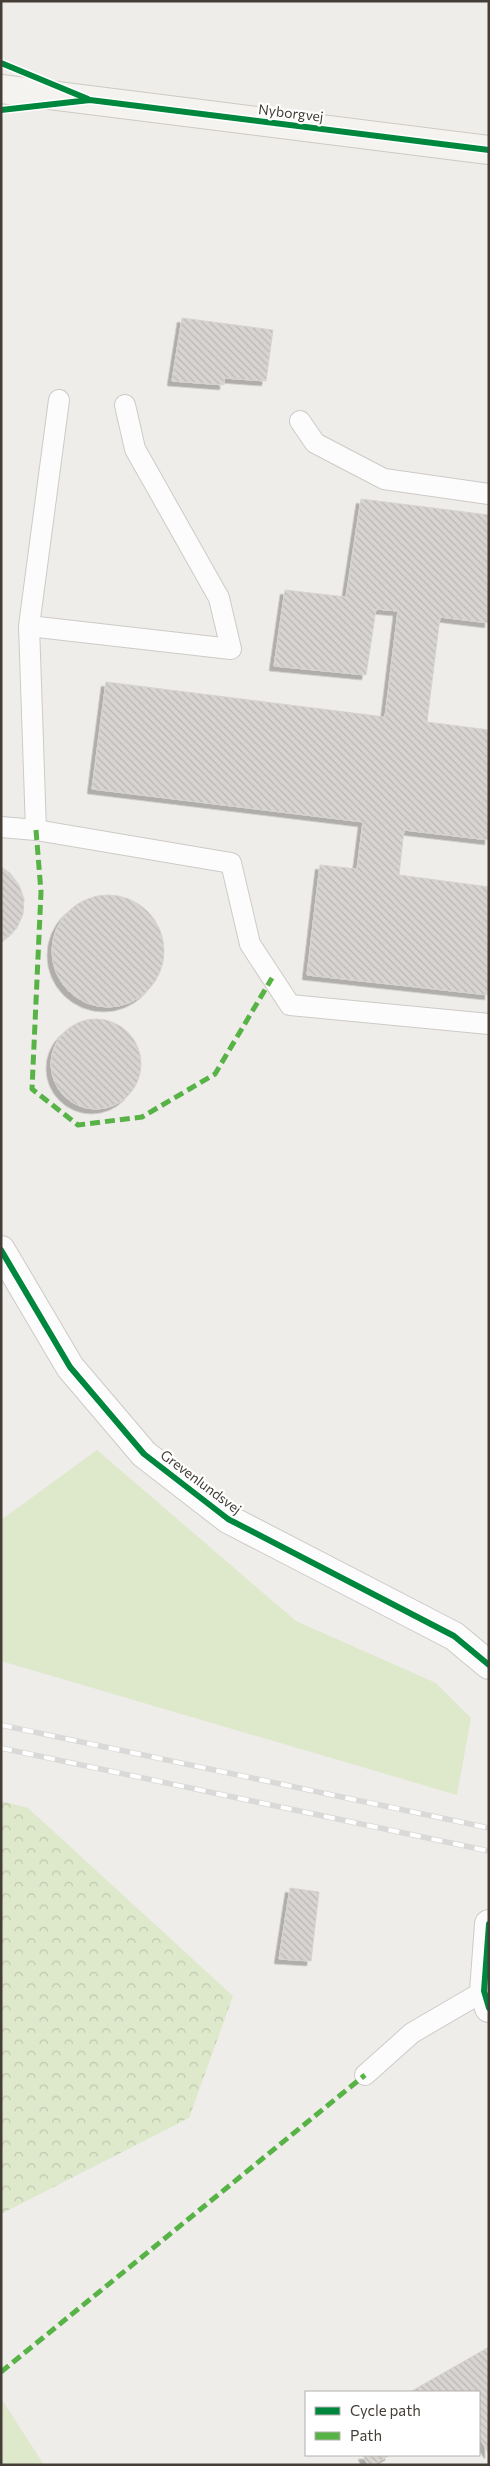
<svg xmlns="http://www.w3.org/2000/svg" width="490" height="2466" viewBox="0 0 490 2466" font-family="Commissioner,sans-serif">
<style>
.green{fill:#dee8cb}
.forest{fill:url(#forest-crowns)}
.building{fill:url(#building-back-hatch);stroke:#d7d4d0;filter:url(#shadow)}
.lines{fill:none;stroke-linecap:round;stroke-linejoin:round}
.service-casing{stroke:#cdcac7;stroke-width:22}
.minor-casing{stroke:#cdcac7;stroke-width:30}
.secondary-casing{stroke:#cec9c1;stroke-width:30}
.service{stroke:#fdfcfc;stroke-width:20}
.minor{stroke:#fdfcfc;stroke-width:28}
.secondary{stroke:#f5f3ef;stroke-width:28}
.rail-casing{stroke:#d9d9d8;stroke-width:5.5}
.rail{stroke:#fff;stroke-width:4;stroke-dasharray:11;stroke-linecap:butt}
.quiet{stroke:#57b346;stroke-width:5;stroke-dasharray:10 5;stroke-linecap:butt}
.cycleway-casing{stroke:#fff;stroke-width:9}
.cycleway{stroke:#00873e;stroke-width:6}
.labels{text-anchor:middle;stroke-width:4.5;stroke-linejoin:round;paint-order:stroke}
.street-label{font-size:14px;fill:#443e36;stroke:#fff}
</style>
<defs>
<pattern id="forest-crowns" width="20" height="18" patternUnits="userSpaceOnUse" patternTransform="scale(1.25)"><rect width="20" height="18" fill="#dee8cb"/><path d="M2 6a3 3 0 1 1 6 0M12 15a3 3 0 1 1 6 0" fill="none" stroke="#c0c8af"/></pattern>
<pattern id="building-back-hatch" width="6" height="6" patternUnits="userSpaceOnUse" patternTransform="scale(1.25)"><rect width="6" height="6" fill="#d7d4d1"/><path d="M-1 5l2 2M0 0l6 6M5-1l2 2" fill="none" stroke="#bab7b4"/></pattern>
<filter id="shadow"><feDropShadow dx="-4.5" dy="4.5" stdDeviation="0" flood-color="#0004"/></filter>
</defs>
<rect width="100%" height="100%" fill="#efedea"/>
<path class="green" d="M97,1450L296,1621L436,1683L471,1718L457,1795L1,1661V1520Z
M1,2398L44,2465H1Z"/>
<path class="forest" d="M1,1801L28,1808L233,1996L189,2118L1,2214Z"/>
<path class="building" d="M182,318L273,330L266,381L224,378V385L172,381Z
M361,499L489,515V623L440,617L427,722L489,730V840L404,830L399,875L489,887V995L307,975L320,865L357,869L363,822L92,789L106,682L385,717L398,611L376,609L366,675L274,666L285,590L346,597Z
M1,867L10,873L19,885L24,899L23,914L17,928L1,942Z
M52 951a56 56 0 1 1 112 0a56 56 0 1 1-112 0Z
M51 1064a45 45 0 1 1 90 0a45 45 0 1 1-90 0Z
M290,1888L319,1892L311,1961L279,1959Z
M489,2347V2454L479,2437V2392H410Z
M363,2455H390L373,2465H368Z"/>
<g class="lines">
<g class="service-casing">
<path id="service" d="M300,421L315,443L384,479L489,494
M29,626L231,649L219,598L135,449L125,405
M1,827L36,830L231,863L250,944L290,1005L489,1024
M36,830L29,626L59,400
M365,2075L412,2033L484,1991"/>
</g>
<g class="minor-casing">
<path id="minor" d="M1,1250L70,1367L144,1454L228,1519L454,1636L489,1665
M489,1924L484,1991L489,2008"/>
</g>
<g class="secondary-casing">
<path id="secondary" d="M1,89L489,150"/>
</g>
<use href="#service" class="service"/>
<use href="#minor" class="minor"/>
<use href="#secondary" class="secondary"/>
<g class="rail-casing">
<path id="rail" d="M1,1725L489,1828
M1,1748L489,1851"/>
</g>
<use href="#rail" class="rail"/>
<path class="quiet" d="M36,830L41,892L32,1089L78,1125L142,1117L215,1074L272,978
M1,2372L365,2075"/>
<g class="cycleway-casing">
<path id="cycleway" d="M1,63L88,99
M1,110L90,100L489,150
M1,1250L70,1367L144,1454L228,1519L454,1636L489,1665
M489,1924L484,1991L489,2008"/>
</g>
<use href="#cycleway" class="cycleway"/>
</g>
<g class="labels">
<g class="street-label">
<text transform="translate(291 113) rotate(7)" y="5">Nyborgvej</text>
<text transform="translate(201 1482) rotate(37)" y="5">Grevenlundsvej</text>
</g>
</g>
<rect width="490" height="2466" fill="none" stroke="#443e36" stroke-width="5"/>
<rect x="305" y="2391" width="175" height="65" fill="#ffffff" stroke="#b4b2af"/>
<rect x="315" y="2407" width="25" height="8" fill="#00873e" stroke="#b4b2af"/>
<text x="350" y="2416" font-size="15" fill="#443e36">Cycle path</text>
<rect x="315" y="2432" width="25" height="8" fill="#57b346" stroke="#b4b2af"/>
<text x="350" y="2441" font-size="15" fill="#443e36">Path</text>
</svg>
